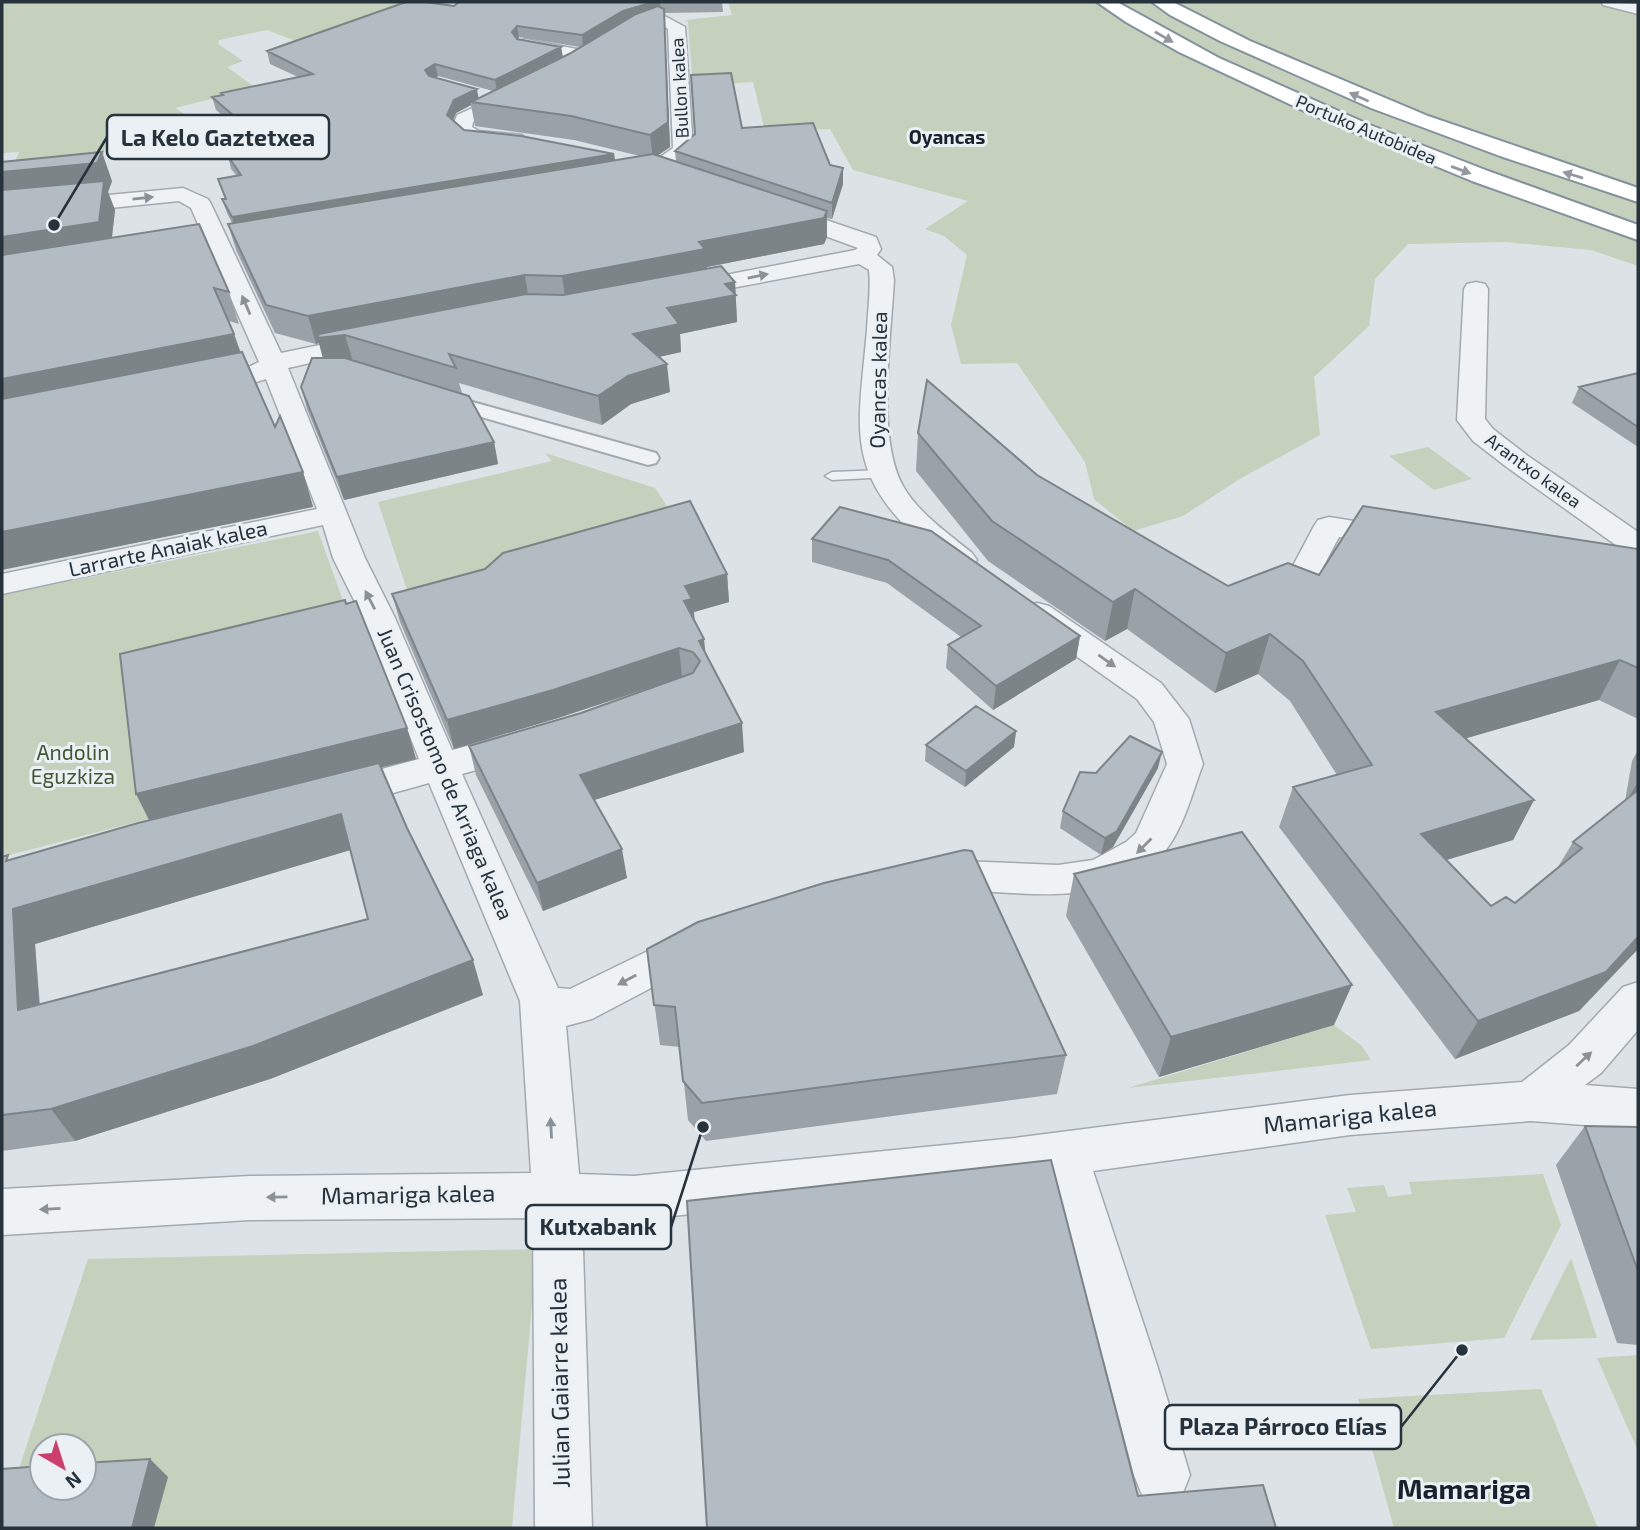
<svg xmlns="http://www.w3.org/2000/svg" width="1640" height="1530" viewBox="0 0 1640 1530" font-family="'Exo 2',sans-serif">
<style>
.green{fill:#c5d0bd}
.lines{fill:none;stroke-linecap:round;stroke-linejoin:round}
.service-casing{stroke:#a2aab0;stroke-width:3}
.pedestrian-casing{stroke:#a2aab0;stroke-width:4}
.minor-casing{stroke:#a2aab0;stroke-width:3}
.motorway-casing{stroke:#83919c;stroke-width:4}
.service{fill:#eef2f4;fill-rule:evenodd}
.pedestrian{fill:#eef2f4;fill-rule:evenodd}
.minor{fill:#eef2f4;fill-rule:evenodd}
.motorway{fill:#fff;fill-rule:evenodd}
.wall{fill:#9aa2a8;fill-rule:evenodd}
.shaded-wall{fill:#7d8488}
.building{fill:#b3bcc3;stroke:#7d8488;stroke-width:2;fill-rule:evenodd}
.oneway{fill:#92989e}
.oneway2{fill:#8a9298}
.labels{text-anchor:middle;stroke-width:6;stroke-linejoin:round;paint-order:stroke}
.far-street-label{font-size:18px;fill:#26323c;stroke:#ebf0f4}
.far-neighbourhood-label{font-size:19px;font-weight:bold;fill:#18222d;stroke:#ebf0f4}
.street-label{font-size:21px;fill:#26323c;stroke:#ebf0f4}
.park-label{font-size:21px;fill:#405833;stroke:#ebf0f4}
.near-street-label{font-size:24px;fill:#26323c;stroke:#ebf0f4}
.near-quarter-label{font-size:28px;font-weight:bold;fill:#18222d;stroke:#ebf0f4}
.leader{fill:none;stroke:#26323c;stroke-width:2.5}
.callout-dot{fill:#26323c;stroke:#ebf0f4;stroke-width:2.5}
.callout{fill:#ebf0f4;stroke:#26323c;stroke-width:2.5}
.callout-label{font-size:23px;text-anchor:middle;font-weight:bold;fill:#26323c}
</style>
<rect width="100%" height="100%" fill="#dce2e6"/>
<path class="green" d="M2,2H414L301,43L267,30L219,40L218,44L243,61L227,67L256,88L175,108L208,129L106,140L101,172L7,181L19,152L2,153Z
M728,2H1638V266L1591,250L1505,242L1408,244L1375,279L1369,326L1314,377L1320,435L1238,480L1183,516L1133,531L1094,499L1085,462L1017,363L961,364L951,325L967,255L944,236L925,229L968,201L853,170L830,129L765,131L753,82L693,86L688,22L685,20L732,15Z
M1428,447L1472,479L1434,490L1389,456Z
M545,453L655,488L682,529L409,596L378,502L552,461Z
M318,531L352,626L151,818L2,857V595Z
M1334,1025L1362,1046L1371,1060L1128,1088Z
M1543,1174L1561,1225L1504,1338L1371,1349L1325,1215L1356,1212L1347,1188L1384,1185L1388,1197L1412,1194L1409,1182Z
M537,1249L512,1528H154L167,1477L84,1482V1446H42V1485L13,1487L88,1259Z
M1571,1258L1597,1338L1530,1340Z
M1638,1355V1451L1597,1358Z
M1541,1389L1598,1528H1394L1358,1399Z"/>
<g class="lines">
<g class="service-casing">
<path id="service" d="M884,470L889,471V477L832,480L825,476L832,472Z"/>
</g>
<g class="pedestrian-casing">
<path id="pedestrian" d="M440,393L656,453L659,458L656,463L648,465L433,403L430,399L433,395Z"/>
</g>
<g class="minor-casing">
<path id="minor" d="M1601,2L1638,4V14L1603,5Z
M661,14L685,27L693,150C678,171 642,186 617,179L613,175L617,171L649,165L673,148L668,29L653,19Z
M525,39L587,51L596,56L587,61L519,48L516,44Z
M517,88L526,94L524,98L473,122L472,127L479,131L522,135L525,139L522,143H474L467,141L452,129L457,115Z
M183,188L208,199L211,204L281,353L368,335L377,338L381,343L377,348L288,368L365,558L395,618L452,750L520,732L533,736L538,745L533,754L462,774L558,988L570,989L693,929L708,934L714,946L708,958L592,1019L566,1026L579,1174L634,1176L1015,1138L1350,1095L1522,1082L1569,1045L1623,987L1638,982V1030L1601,1073L1585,1085L1638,1089V1129L1531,1121L1350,1135L1093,1171L1157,1365L1190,1475L1182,1495L1162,1503L1142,1495L1134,1475L1105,1365L1048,1177L634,1220L582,1219L592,1528H535L533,1218L250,1220L2,1235V1189L250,1176L531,1173L520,1001L429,783L339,808L326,804L320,794L326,784L419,759L363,618L333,558L323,525L2,594V574L317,509L266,379L253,383L244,381L240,375L244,369L259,362L191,208L179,201L2,219V205Z
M779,204L876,237L881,249L877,255L892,267L894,280C891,338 876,437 903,486C918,513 949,534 972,553L977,560L972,567C950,572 939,557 923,543C842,471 859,426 867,329C868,309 871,289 869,270L859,264L684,297L675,295L672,290L675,285L684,283L855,250L858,248L771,216L768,211L771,206Z
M1476,282L1485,284L1488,289L1485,419L1493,429L1528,456L1638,532V555L1627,553L1508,468L1473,441L1457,420L1464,289L1467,284Z
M1329,517L1398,528L1409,530L1413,537L1409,544L1398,546L1339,537L1304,603L1293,606L1282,603L1277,596L1314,526L1318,520Z
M1037,603L1049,606L1161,683L1189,719L1203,764C1192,793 1183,832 1161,856C1154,864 1144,868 1135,874C1089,899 1045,895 995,892C970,890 944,898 921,891L915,880L921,869L961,861L1058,865L1093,860L1126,842L1136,833L1167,764L1154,722L1137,699L1025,620L1021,613L1025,606Z"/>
</g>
<g class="motorway-casing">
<path id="motorway" d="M1097,2H1117L1219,58L1370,125L1488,171L1638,225V240L1472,181L1317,117L1179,52L1126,22Z
M1152,2H1173L1250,41L1428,116L1638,188V202L1500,156L1371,108L1220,41L1170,15Z"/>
</g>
<use href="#service" class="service"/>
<use href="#pedestrian" class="pedestrian"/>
<use href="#minor" class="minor"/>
<use href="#motorway" class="motorway"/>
</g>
<path class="wall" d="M459,2H722L723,12L664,13L670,147L658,155L676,161L675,151L742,128L830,165L843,184L832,219L827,218V237L824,244L707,267V269L735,282L737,322L680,334L681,352L659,357L670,392L631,404L602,425L459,383L462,393L494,442L498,464L344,500L307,409L301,387L323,358L319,343L316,344L275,333L236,250L228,224L232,223L227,213L222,199H225L218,179L237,176L231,169L228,156L261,149L216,110L212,97L222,95L221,93L298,77L270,64L267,51L454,6ZM519,37L580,47L563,57L561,47L518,39ZM438,76L493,91L478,98L435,78ZM471,105L475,126L574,140L640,156L615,160L614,154L464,130L453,120L456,113Z
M2,162L112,181L108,192L115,210L112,238L229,292L239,324L229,321L241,353L275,427L303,472L313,507Z
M1638,373V447L1572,403L1579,387Z
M918,433L1037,475L1228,586L1319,575L1638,549V719L1599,700L1466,738L1534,800L1513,840L1447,860L1491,906L1515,903L1558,867L1573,842L1625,801L1632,761L1638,750V949L1579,1011L1455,1059L1279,827L1293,787L1337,775L1290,701L1258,674L1215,693L1127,629L1105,641L988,561L916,471Z
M840,507L1080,636L1076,659L993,710L946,668L948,645L961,637L887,583L812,562V539Z
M727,574L729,602L694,612V621L705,653L744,752L594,800L627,878L543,911L476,775L469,746L581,713L683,677L558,718L454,749L400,622L392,594Z
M407,728L416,759L381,767L407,828L483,995L270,1079L75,1141L2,1151V857L11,860L149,820ZM350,850L368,919L40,1005L35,944Z
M1016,731L1014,747L965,787L925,761L926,745Z
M1158,768L1113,847L1101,855L1060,828L1063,811L1096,773Z
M1074,874L1334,1025L1159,1077L1066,916Z
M647,949L1066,1055L1057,1094L706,1141L688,1120L680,1047L660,1045Z
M1585,1126L1638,1127V1345L1617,1343L1556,1165Z"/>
<path class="shaded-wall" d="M654,2H660V11L583,47L582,35L623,11Z
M664,9L670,147L653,159L650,135Z
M517,26L519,37L513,44L512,32Z
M561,47L563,59L497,92L495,80Z
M435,64L438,76L427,82L425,70Z
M477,89L479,101L471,102V105L456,113L450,128L447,115L454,100Z
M102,152L112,181L108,192L115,210L110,252L2,270V172Z
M614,154L616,168L236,231L232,217Z
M843,168V184L832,219V203Z
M827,211V237L824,244L707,267V276L566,303L562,276Z
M525,275L529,302L345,335L353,362L325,366L319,343L316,344L308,316Z
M735,282L737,322L680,334L681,352L636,362L633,334L667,308L725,284Z
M234,334L245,366L2,415V379Z
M667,364L670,392L631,404L602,425L598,396L628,376Z
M494,442L498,464L344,500L337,477Z
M303,472L313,507L2,570V532Z
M727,574L729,602L694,612L695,627L684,601L685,586Z
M1135,589L1127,629L1105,641L1113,602Z
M1270,634L1258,674L1215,693L1226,653Z
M1080,636L1076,659L993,710L996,686Z
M704,639L707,667L699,641Z
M679,648L682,677L558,718L454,749L447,720Z
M1620,660L1599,700L1419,752L1436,712Z
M742,723L744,752L585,803L580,775Z
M407,728L416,759L151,824L136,794Z
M1016,731L1014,747L965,787L966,771Z
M1162,752L1158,768L1113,847L1101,855L1105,838Z
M1638,782V803L1623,807Z
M1534,800L1513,840L1402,873L1421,834Z
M341,814L354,849L35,944L42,1044L18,1010L13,909Z
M622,849L627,878L543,911L537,883Z
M1638,937V949L1579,1011L1455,1059L1478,1021Z
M473,960L483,995L270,1079L75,1141L51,1109Z
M1352,985L1334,1025L1159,1077L1171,1037Z
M150,1459L168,1477L154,1528H132Z"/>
<path class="building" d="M406,2H425L454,6L459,2H654L623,11L582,35L517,26L512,32L517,39L561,47L495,80L435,64L425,70L429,76L477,89L454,100L447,115L464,130L521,136L614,154L232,217L222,199H226L218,179L241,175L228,156L270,147L212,97L223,95L221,93L313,74L267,51Z
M658,6L664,9L668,122L650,135L571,116L471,102L569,54L636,14Z
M731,73L742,128L813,123L830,165L843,168L832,203L675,151L695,134L691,75Z
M102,152L97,163L2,172V162Z
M653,154L827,211L824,218L699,242L705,249L562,276L525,275L308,316L266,305L228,224Z
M104,181L99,222L2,237V190Z
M199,224L229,292L214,288L234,334L2,379V255Z
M721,266L735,282L725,284L736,295L667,308L679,324L633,334L667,364L628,376L598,396L449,354L456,368L345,335L317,338L319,334L526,294L563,295Z
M242,352L275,427L280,416L303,472L2,532V399Z
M312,358H345L469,396L494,442L337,477L301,387Z
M1638,373V427L1579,387Z
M927,380L1037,475L1228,586L1288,563L1319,575L1363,506L1638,549V668L1620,660L1436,712L1534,800L1421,834L1491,906L1506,897L1515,903L1582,848L1573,842L1638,790V937L1606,972L1478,1021L1293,787L1372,765L1303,661L1270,634L1226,653L1135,589L1113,602L992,521L918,433Z
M690,501L727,574L685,586L692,599L684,601L704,639L699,641L742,723L580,775L622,849L537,883L469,746L581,713L693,673L700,661L693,652L679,648L553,690L447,720L392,594L485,569L503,553Z
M840,507L931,531L1080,636L996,686L948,645L981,626L888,560L812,539Z
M345,600L346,604L356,601L407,728L136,794L120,654Z
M976,706L1016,731L966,771L926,745Z
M1130,736L1162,752L1117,831L1105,838L1063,811L1080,772L1096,773Z
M379,763L407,828L473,960L253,1046L51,1109L2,1115V857L8,855L6,861L138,823ZM341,814L368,919L18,1010L13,909Z
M1242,832L1352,985L1171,1037L1074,874Z
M964,850L972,851L1066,1055L702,1103L683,1081L675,1007L654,1005L647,949L698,922L824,883Z
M1585,1126L1638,1127V1271Z
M1051,1160L1138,1496L1263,1485L1276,1528H707L687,1201Z
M150,1459L132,1528H2V1469L42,1466V1488H84V1463Z"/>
<defs><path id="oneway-solid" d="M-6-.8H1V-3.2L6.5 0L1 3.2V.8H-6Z" transform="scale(1.75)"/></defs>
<g class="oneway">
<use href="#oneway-solid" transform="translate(1164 37) rotate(30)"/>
<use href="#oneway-solid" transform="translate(1359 97) rotate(-156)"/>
<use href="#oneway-solid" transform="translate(1461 170) rotate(20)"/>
<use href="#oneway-solid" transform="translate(1573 175) rotate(-163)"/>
</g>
<g class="oneway2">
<use href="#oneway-solid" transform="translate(143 198) rotate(-6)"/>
<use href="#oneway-solid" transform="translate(758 276) rotate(-11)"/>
<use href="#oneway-solid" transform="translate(246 305) rotate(-113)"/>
<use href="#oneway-solid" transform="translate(370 600) rotate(-117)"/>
<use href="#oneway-solid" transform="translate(1107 661) rotate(35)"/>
<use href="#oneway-solid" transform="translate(1144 846) rotate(135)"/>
<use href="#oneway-solid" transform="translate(627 980) rotate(152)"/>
<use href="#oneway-solid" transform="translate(1584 1059) rotate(-43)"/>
<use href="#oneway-solid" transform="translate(551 1128) rotate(-93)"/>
<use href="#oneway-solid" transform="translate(277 1197) rotate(179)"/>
<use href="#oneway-solid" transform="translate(50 1209) rotate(177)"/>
</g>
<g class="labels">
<g class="far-street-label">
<text transform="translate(680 88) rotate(-93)" y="6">Bullon kalea</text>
<text transform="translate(1366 130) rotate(23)" y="6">Portuko Autobidea</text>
<text transform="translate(1533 471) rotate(36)" y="6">Arantxo kalea</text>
</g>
<g class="far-neighbourhood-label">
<text x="947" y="144">Oyancas</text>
</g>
<g class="street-label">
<text transform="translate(879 380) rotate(-89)" y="7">Oyancas kalea</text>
<text transform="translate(168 549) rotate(-12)" y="7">Larrarte Anaiak kalea</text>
<text transform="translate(445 774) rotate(67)" y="7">Juan Crisostomo de Arriaga kalea</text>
</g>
<g class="park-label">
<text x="73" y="760">Andolin<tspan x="73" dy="24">Eguzkiza</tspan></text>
</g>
<g class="near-street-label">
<text transform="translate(1350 1117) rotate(-6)" y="8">Mamariga kalea</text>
<text transform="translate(408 1195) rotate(-1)" y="8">Mamariga kalea</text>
<text transform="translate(560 1383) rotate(-91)" y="8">Julian Gaiarre kalea</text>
</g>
<g class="near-quarter-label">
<text x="1464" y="1499">Mamariga</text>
</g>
</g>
<path class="leader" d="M54 225L107 137M703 1127L671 1227M1462 1350L1401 1427"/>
<g class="callout-dot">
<circle cx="54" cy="225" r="7"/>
<circle cx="703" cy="1127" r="7"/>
<circle cx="1462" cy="1350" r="7"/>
</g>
<g class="callout">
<rect x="107" y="115" width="222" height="44" rx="7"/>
<rect x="526" y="1205" width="145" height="44" rx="7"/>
<rect x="1165" y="1405" width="236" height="44" rx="7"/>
</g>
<g class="callout-label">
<text x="218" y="146">La Kelo Gaztetxea</text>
<text x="598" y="1235">Kutxabank</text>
<text x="1283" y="1435">Plaza Párroco Elías</text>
</g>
<rect width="1640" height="1530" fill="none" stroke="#26323c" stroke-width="7"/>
<g transform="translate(63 1467) rotate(141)"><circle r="33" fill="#ebf0f4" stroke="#9ca4aa" stroke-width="2"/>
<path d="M0-5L12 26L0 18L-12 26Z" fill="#cc3f6c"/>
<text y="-10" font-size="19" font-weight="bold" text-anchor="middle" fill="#26323c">N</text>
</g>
</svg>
